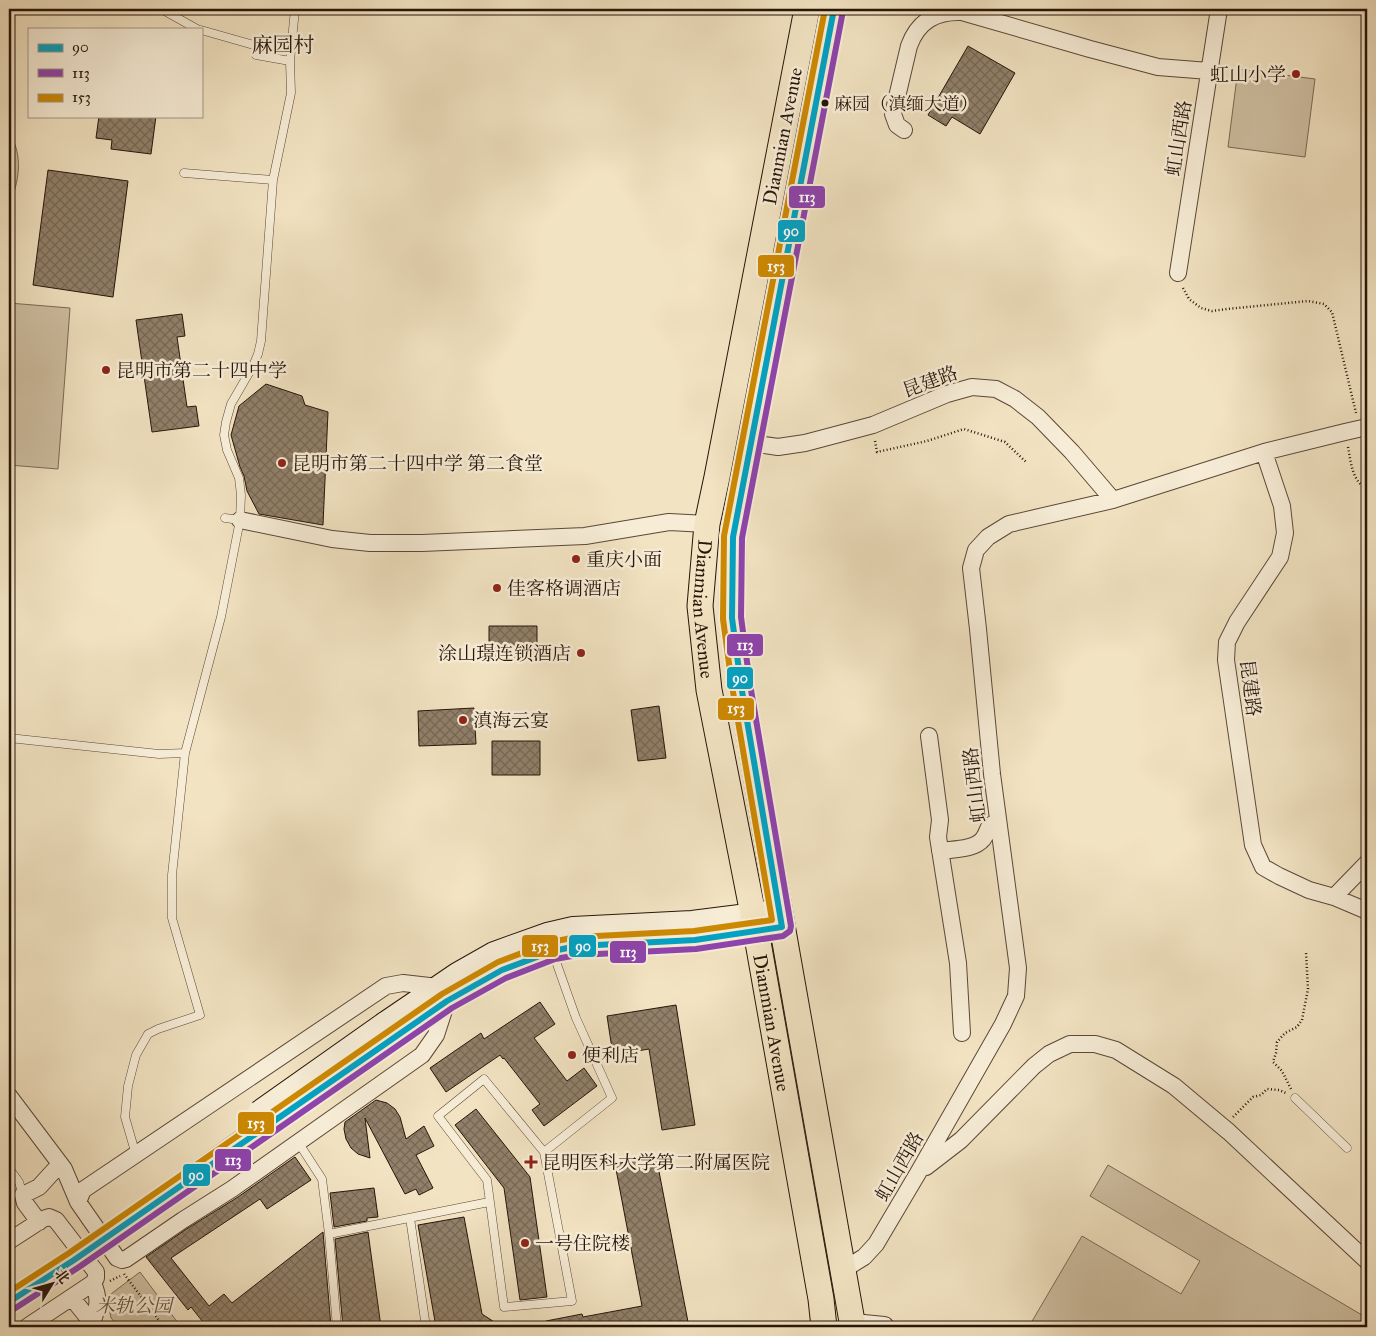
<svg xmlns="http://www.w3.org/2000/svg" width="1376" height="1336" viewBox="0 0 1376 1336" font-family="'IM FELL Great Primer','Noto Serif SC',serif">
<style>
.park{fill:#cfc0a3;stroke:#7b6a56}
.building{fill:url(#building-cross-hatch);stroke:#27150a}
.lines{fill:none;stroke-linecap:round;stroke-linejoin:round}
.service-casing{stroke:#5a4838;stroke-width:9}
.minor-casing{stroke:#5a4838;stroke-width:18}
.tertiary-casing{stroke:#5a4838;stroke-width:22}
.secondary-casing{stroke:#27150a;stroke-width:24}
.primary-casing{stroke:#27150a;stroke-width:27}
.path{stroke:#27150a;stroke-width:2.5;stroke-dasharray:1 2.5;stroke-linecap:butt}
.service{stroke:#f7edd7;stroke-width:8}
.minor{stroke:#f7edd7;stroke-width:16}
.tertiary{stroke:#f7edd7;stroke-width:20}
.secondary{stroke:#f7edd7;stroke-width:22}
.primary{stroke:#f2e3c2;stroke-width:25}
.secondary-bridge-casing{stroke:#27150a;stroke-width:24;stroke-linecap:butt}
.secondary-bridge{stroke:#f7edd7;stroke-width:22}
.bus-1-casing{stroke:#f7edd7;stroke-width:10}
.bus-2-casing{stroke:#f7edd7;stroke-width:10}
.bus-3-casing{stroke:#f7edd7;stroke-width:10}
.bus-1{stroke:#02a2c4;stroke-width:6}
.bus-2{stroke:#8e44ad;stroke-width:6}
.bus-3{stroke:#cd8902;stroke-width:6}
.poi-dot{fill:#8f2418;stroke:#f7edd7;stroke-width:2}
.bus-dot{fill:#27150a;stroke:#f7edd7;stroke-width:2}
.labels{text-anchor:middle;stroke-width:5;stroke-linejoin:round;paint-order:stroke}
.bus-label{font-size:18px;fill:#27150a;stroke:#f7edd7;text-anchor:start}
.poi-label{font-size:19px;fill:#27150a;stroke:#f7edd7;text-anchor:start}
.street-label{font-size:19px;fill:#27150a;stroke:#f7edd7}
.park-label{font-size:19px;font-style:italic;fill:#625140;stroke:#f7edd7}
.quarter-label{font-size:21px;fill:#27150a;stroke:#f7edd7}
.line-badge{stroke:#f7edd7;stroke-width:2}
.badge-label{font-size:14px;text-anchor:middle;font-weight:bold;fill:#fff}
</style>
<defs>
<pattern id="building-cross-hatch" width="8" height="8" patternUnits="userSpaceOnUse" patternTransform="scale(1.25)"><rect width="8" height="8" fill="#91806a"/><path d="M0 0l8 8M0 8l8-8" fill="none" stroke="#766855"/></pattern>
</defs>
<rect width="100%" height="100%" fill="#f2e3c2"/>
<filter id="stains"><feTurbulence type="fractalNoise" baseFrequency=".004" numOctaves="4"/><feColorMatrix values="0 0 0 0 .2 0 0 0 0 .09 0 0 0 0 .02 0 0 0 .5 -.17"/></filter>
<radialGradient id="worn" r=".72"><stop offset=".6" stop-color="#630" stop-opacity="0"/><stop offset="1" stop-color="#630" stop-opacity=".3"/></radialGradient>
<path class="park" d="M1238,69L1315,79L1305,157L1228,147Z
M9,131C24,158 19,180 9,207Z
M9,303L70,308L58,469L9,465Z
M1108,1165L1367,1318V1327H1038L1031,1323L1082,1236L1181,1294L1200,1261L1090,1196Z
M140,1272L181,1327H119L111,1318L107,1297Z"/>
<path class="building" d="M968,46L1015,73L980,134L952,117L946,126L928,115Z
M99,116H156L151,154L111,149L112,140L96,138Z
M48,170L128,181L113,297L33,285Z
M182,314L185,336L177,337L187,407L196,406L199,426L152,432L136,320Z
M266,384L302,396L305,405L328,412L323,525L259,514L247,491L244,476L240,467L231,435L239,406Z
M489,626H537V660H489Z
M659,706L666,758L638,761L631,710Z
M474,708L476,744L419,746L418,711Z
M492,741H540V775H492Z
M540,1002L555,1024L534,1038L567,1081L584,1068L597,1086L544,1126L532,1110L540,1104L504,1058L503,1059L500,1055L446,1092L430,1068L481,1033L484,1039Z
M676,1005L695,1125L662,1130L649,1049L613,1055L607,1016Z
M376,1100L387,1103L395,1109L400,1117L406,1139L424,1126L434,1146L416,1155L433,1188L419,1195L416,1189L405,1194L365,1118L370,1158L358,1154L351,1148L346,1139L344,1129L345,1122Z
M476,1109L530,1177L547,1297L520,1300L504,1188L455,1125Z
M656,1156L689,1327H547L546,1321L582,1314L583,1317L642,1306L615,1164Z
M295,1157L311,1180L267,1209L260,1199L171,1258L209,1306L224,1294L232,1303L323,1232L331,1327H207L191,1307L188,1310L146,1257L188,1228L238,1197Z
M374,1188L378,1217L367,1218V1221L334,1227L330,1193Z
M464,1217L482,1314L502,1327H436L418,1225Z
M368,1232L381,1327H343L335,1239Z"/>
<g class="lines">
<g class="service-casing">
<path id="service" d="M87,9H110
M134,9L163,10L197,29
M201,30L257,46L256,55L290,61
M184,173L273,180
M225,518L240,520
M9,738L159,754L185,753
M1295,1098L1347,1148
M298,1142L322,1179L329,1234L489,1202
M544,1152L484,1079L438,1116L487,1180L504,1307L572,1301L544,1152L612,1098L576,1018L553,953
M136,1155L125,1117L128,1086L136,1055L148,1034L158,1029L200,1015L172,918V875L185,753L221,617L240,520L241,495L239,478L227,450L224,435L226,422L231,404L253,366L258,354L261,341L273,180L291,93L290,61L295,9
M9,1168L19,1182L23,1195
M410,1218L426,1327
M329,1234L337,1327"/>
</g>
<g class="minor-casing">
<path id="minor" d="M904,130L897,125L893,114L909,46C918,21 936,11 962,12L1090,49L1158,67L1209,71
M1178,273L1219,9
M750,443L778,447L805,443L873,425L947,394L972,387L996,389L1015,399L1038,417L1072,452L1113,500
M1264,452L1282,506L1285,533L1280,557L1237,622L1227,642L1226,660L1253,845L1263,867L1279,876L1309,890L1334,897L1367,911
M240,520L332,539L370,543H422L585,536L669,522L707,524
M929,736L940,820L938,837L958,963L962,1033
M940,851C953,849 974,850 983,839C991,828 984,828 998,821
M1334,897L1367,863
M9,1096L64,1169L78,1202L117,1258L122,1260L126,1259L183,1220L232,1189L422,1055L436,1035L447,1001
M926,1167L961,1140L1034,1066L1049,1054L1070,1044H1095L1116,1050L1174,1086L1229,1132L1367,1261
M78,1202L83,1190L386,986L403,983L438,987
M39,1222L25,1203L23,1195L39,1187L60,1164
M9,1241L43,1219L49,1217L56,1220L96,1272V1278L93,1283L27,1327
M843,1270L864,1257L876,1244L918,1173L1003,1024L1016,996L1018,968L992,774L978,629L971,568L976,550L988,537L1009,524L1113,500L1264,452L1345,432L1367,427
M72,1298L92,1323C98,1307 100,1299 93,1283"/>
</g>
<g class="tertiary-casing">
<path id="tertiary" d="M853,1324L884,1327"/>
</g>
<g class="secondary-casing">
<path id="secondary" d="M385,1023L457,974L494,953L547,934L573,928L692,922L779,911
M395,1037L447,1001L502,970L553,951L577,946L695,940L772,928"/>
</g>
<g class="primary-casing">
<g id="primary">
<path id="s1" d="M807,9L717,477L707,524L700,606L709,690L753,914L821,1299L824,1327"/>
<path d="M834,9L829,31L733,537L732,618L741,685L770,857L853,1327"/>
</g>
</g>
<path class="path" d="M1183,288L1189,299L1201,308L1212,311L1227,309L1308,301L1324,304L1332,312L1356,413
M875,441L877,452L927,441L964,429L1005,442L1026,462
M1348,447C1351,463 1352,481 1367,489
M1291,1089L1282,1071L1273,1062L1276,1053L1277,1042L1285,1033L1297,1027L1302,1020L1308,989L1306,952
M1233,1117L1253,1097L1261,1095L1267,1089L1279,1090L1286,1093
M124,1274L164,1327
M110,1281L120,1276"/>
<use href="#service" class="service"/>
<use href="#minor" class="minor"/>
<use href="#tertiary" class="tertiary"/>
<use href="#secondary" class="secondary"/>
<use href="#primary" class="primary"/>
<g class="secondary-bridge-casing">
<path id="secondary-bridge" d="M259,1112L385,1023
M9,1302L74,1260L241,1142L395,1037"/>
</g>
<use href="#secondary-bridge" class="secondary-bridge"/>
<g class="bus-1-casing">
<path id="bus-1" d="M9,1302L74,1260L447,1001L502,970L553,951L577,946L695,940L782,927L741,685L732,618L733,537L834,9"/>
</g>
<g class="bus-2-casing">
<path id="bus-2" d="M14,1309L79,1267L452,1008L506,978L555,959L578,955L696,949L783,936L790,931L791,926L750,684L741,617L742,538L843,11"/>
</g>
<g class="bus-3-casing">
<path id="bus-3" d="M9,1292L69,1253L442,994L498,962L551,942L577,937L694,931L772,920L732,686L723,619L724,536L825,9"/>
</g>
<use href="#bus-1" class="bus-1"/>
<use href="#bus-2" class="bus-2"/>
<use href="#bus-3" class="bus-3"/>
</g>
<g class="poi-dot">
<circle cx="1296" cy="74" r="5"/>
<circle cx="106" cy="370" r="5"/>
<circle cx="282" cy="463" r="5"/>
<circle cx="576" cy="559" r="5"/>
<circle cx="497" cy="588" r="5"/>
<circle cx="581" cy="653" r="5"/>
<circle cx="463" cy="720" r="5"/>
<circle cx="572" cy="1055" r="5"/>
<path d="M528.5 1154.5h5v5h5v5h-5v5h-5v-5h-5v-5h5z"/>
<circle cx="525" cy="1243" r="5"/>
</g>
<circle class="bus-dot" cx="825" cy="103" r="4.5"/>
<g class="labels">
<g class="bus-label">
<text x="834" y="110">麻园（滇缅大道）</text>
</g>
<g class="poi-label">
<text x="1286" y="81" text-anchor="end">虹山小学</text>
<text x="116" y="377">昆明市第二十四中学</text>
<text x="292" y="470">昆明市第二十四中学 第二食堂</text>
<text x="586" y="566">重庆小面</text>
<text x="507" y="595">佳客格调酒店</text>
<text x="571" y="660" text-anchor="end">涂山璟连锁酒店</text>
<text x="473" y="727">滇海云宴</text>
<text x="582" y="1062">便利店</text>
<text x="542" y="1169">昆明医科大学第二附属医院</text>
<text x="535" y="1250">一号住院楼</text>
</g>
<g class="street-label">
<text transform="translate(782 136) rotate(-79)" y="7">Dianmian Avenue</text>
<text transform="translate(1178 138) rotate(-81)" y="7">虹山西路</text>
<text transform="translate(930 381) rotate(-20)" y="7">昆建路</text>
<text dy="7" stroke="none"><textPath href="#s1" startOffset="610">Dianmian Avenue</textPath></text>
<text transform="translate(1251 688) rotate(83)" y="7">昆建路</text>
<text transform="translate(974 785) rotate(-97)" y="7">虹山西路</text>
<text dy="7" stroke="none"><textPath href="#s1" startOffset="1030">Dianmian Avenue</textPath></text>
<text transform="translate(899 1166) rotate(-60)" y="7">虹山西路</text>
</g>
<g class="park-label">
<text x="134" y="1312">米轨公园</text>
</g>
<g class="quarter-label">
<text x="283" y="52">麻园村</text>
</g>
</g>
<g class="line-badge">
<rect x="788" y="185" width="38" height="24" rx="5" fill="#8e44ad"/>
<rect x="777" y="219" width="29" height="24" rx="5" fill="#02a2c4"/>
<rect x="757" y="254" width="38" height="24" rx="5" fill="#cd8902"/>
<rect x="726" y="633" width="38" height="24" rx="5" fill="#8e44ad"/>
<rect x="726" y="666" width="28" height="24" rx="5" fill="#02a2c4"/>
<rect x="717" y="697" width="38" height="24" rx="5" fill="#cd8902"/>
<rect x="568" y="934" width="29" height="24" rx="5" fill="#02a2c4"/>
<rect x="521" y="934" width="38" height="24" rx="5" fill="#cd8902"/>
<rect x="609" y="940" width="38" height="24" rx="5" fill="#8e44ad"/>
<rect x="237" y="1111" width="38" height="24" rx="5" fill="#cd8902"/>
<rect x="214" y="1148" width="38" height="24" rx="5" fill="#8e44ad"/>
<rect x="182" y="1163" width="29" height="24" rx="5" fill="#02a2c4"/>
</g>
<g class="badge-label">
<text x="807" y="202">113</text>
<text x="791" y="236">90</text>
<text x="776" y="271">153</text>
<text x="745" y="650">113</text>
<text x="740" y="683">90</text>
<text x="736" y="713">153</text>
<text x="583" y="951">90</text>
<text x="540" y="951">153</text>
<text x="628" y="957">113</text>
<text x="256" y="1128">153</text>
<text x="233" y="1165">113</text>
<text x="196" y="1180">90</text>
</g>
<rect width="1376" height="1336" fill="none" stroke="#f2e3c2" stroke-width="30"/>
<rect x="10" y="10" width="1356" height="1316" fill="none" stroke="#27150a" stroke-width="2.5"/>
<rect x="15" y="15" width="1346" height="1306" fill="none" stroke="#27150a"/>
<rect x="28" y="28" width="175" height="90" fill="#f7edd7" stroke="#a49785"/>
<rect x="38" y="44" width="25" height="8" fill="#02a2c4" stroke="#a49785"/>
<text x="72" y="52" font-size="15" fill="#27150a">90</text>
<rect x="38" y="69" width="25" height="8" fill="#8e44ad" stroke="#a49785"/>
<text x="72" y="78" font-size="15" fill="#27150a">113</text>
<rect x="38" y="94" width="25" height="8" fill="#cd8902" stroke="#a49785"/>
<text x="72" y="102" font-size="15" fill="#27150a">153</text>
<g transform="translate(52 1284) rotate(53)" stroke="#f7edd7" stroke-width="4" paint-order="stroke">
<path d="M0-4L9 19L0 12L-9 19Z" fill="#27150a"/>
<text y="-8" font-size="14" font-weight="bold" text-anchor="middle" fill="#27150a">北</text>
</g>
<rect width="100%" height="100%" filter="url(#stains)"/>
<rect width="100%" height="100%" fill="url(#worn)"/>
</svg>
